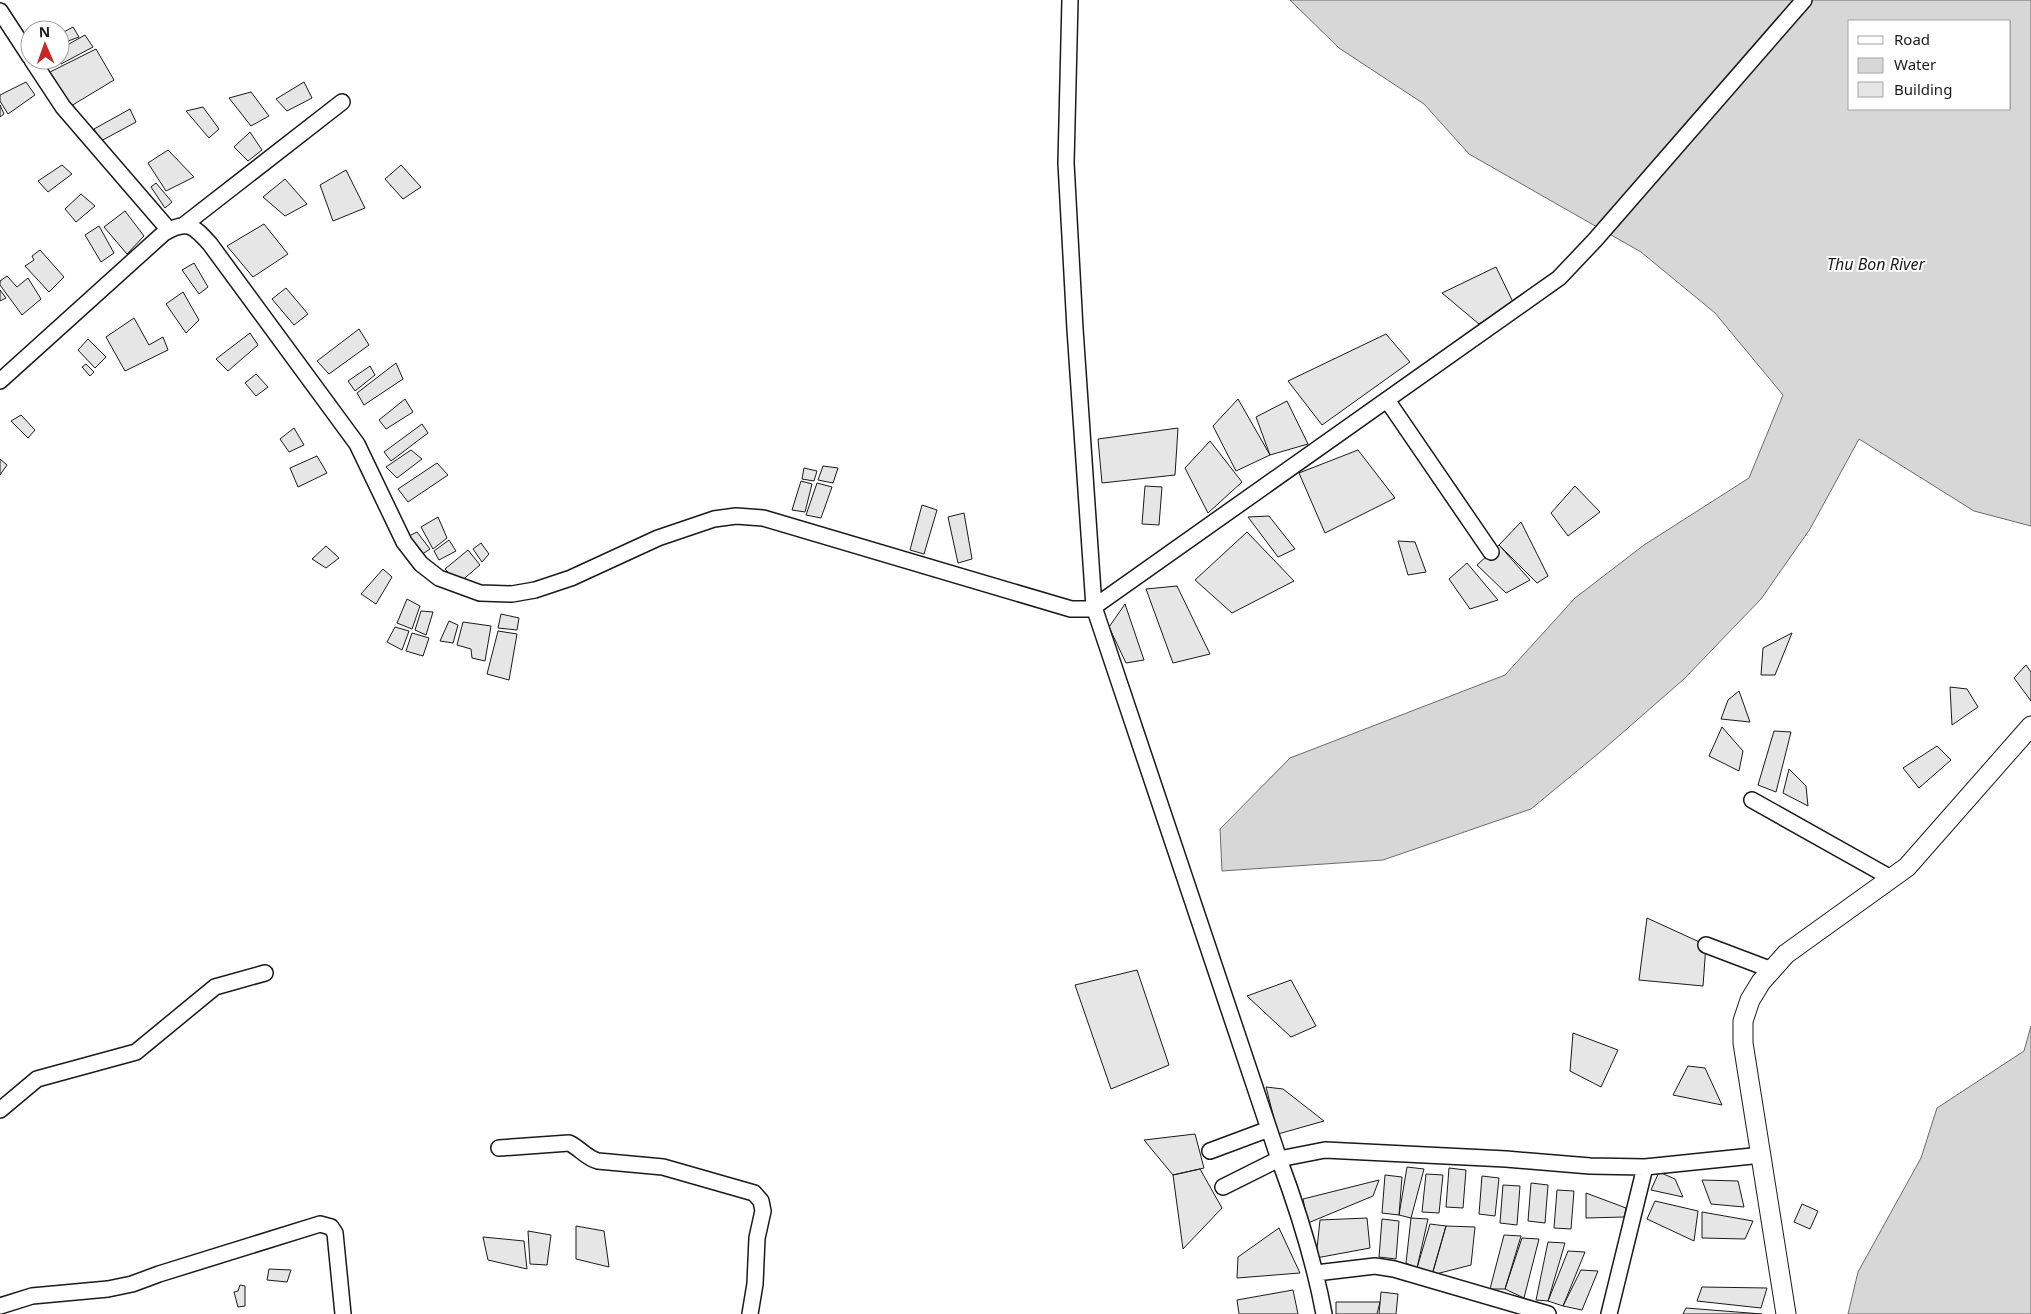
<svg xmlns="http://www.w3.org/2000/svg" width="2031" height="1314" viewBox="0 0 2031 1314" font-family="'Noto Sans',sans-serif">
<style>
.water{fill:#d7d7d7;stroke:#6a6a6a;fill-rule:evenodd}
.building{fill:#e6e6e6;stroke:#1a1a1a}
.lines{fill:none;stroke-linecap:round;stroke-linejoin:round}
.minor-casing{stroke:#1a1a1a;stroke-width:18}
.tertiary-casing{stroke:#1a1a1a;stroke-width:21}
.minor{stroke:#fff;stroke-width:15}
.tertiary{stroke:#fff;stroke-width:19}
.labels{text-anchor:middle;stroke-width:4;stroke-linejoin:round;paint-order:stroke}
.water-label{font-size:16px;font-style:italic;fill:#1a1a1a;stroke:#fff}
</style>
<rect width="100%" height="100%" fill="#fff"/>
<path class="water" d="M1290,0H2031V526L1974,511L1859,439L1810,529L1761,599L1684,679L1605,748L1531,809L1383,860L1222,871L1220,829L1290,758L1505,675L1575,598L1644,545L1749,478L1783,395L1715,313L1641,252L1469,154L1424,104L1339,48ZM1850,21H2010V109H1850Z
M2031,1026V1314H1848L1858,1272L1921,1158L1937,1108L2024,1051Z"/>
<path class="building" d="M73,27L79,37L60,44V34Z
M85,35L93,47L61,64L59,60L60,49Z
M96,49L114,80L71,106L50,72Z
M26,82L35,95L8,114L0,101V95Z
M304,82L312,98L287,111L276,99Z
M251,92L269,116L251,126L229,98Z
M0,105L4,114L0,117Z
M203,107L219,129L209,138L186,111Z
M130,109L136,122L101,141L94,129Z
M250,132L262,150L248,161L234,147Z
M168,150L194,177L166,191L148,163Z
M62,165L72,174L48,192L38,181Z
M401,165L421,187L403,199L385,179Z
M346,170L365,208L333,221L320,185Z
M285,179L307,204L285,216L263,197Z
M156,183L172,202L165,208L151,187Z
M81,194L95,206L76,222L65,209Z
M125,211L144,236L127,254L104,227Z
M264,224L288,254L253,277L227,246Z
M99,226L114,253L101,262L85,235Z
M40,250L64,277L49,292L25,266L34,260L32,256Z
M194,263L208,287L199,294L182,270Z
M1496,267L1513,302L1479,324L1442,293Z
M7,276L17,287L28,278L41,299L22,315L0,285V281Z
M286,288L308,314L294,325L272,299Z
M0,290L6,298L0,301Z
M183,292L199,320L186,333L166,304Z
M134,318L149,345L163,337L168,350L125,371L106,337Z
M359,329L369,345L329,374L317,361Z
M250,333L258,345L228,371L216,359Z
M1386,334L1410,362L1322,425L1288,381Z
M88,339L106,357L95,368L78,350Z
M396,363L403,379L364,405L357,393Z
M86,364L94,372L90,376L82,367Z
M370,366L375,375L355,391L348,381Z
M256,374L268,387L256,396L245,383Z
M405,399L413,412L386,429L379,420Z
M1238,399L1270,455L1236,471L1213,426Z
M1287,401L1308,444L1270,455L1256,417Z
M21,415L35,430L28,438L11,421Z
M422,424L428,433L391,461L384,452Z
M294,428L304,445L289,452L280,439Z
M1178,428L1175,475L1102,483L1098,439Z
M1210,441L1242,482L1208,513L1185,468Z
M411,450L422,459L397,478L386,467Z
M1358,450L1395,498L1325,533L1299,473Z
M317,456L327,473L298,487L290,468Z
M0,459L7,465L0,475Z
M437,463L448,475L408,502L398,489Z
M823,466L838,468L833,483L818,480Z
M804,468L817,471L814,481L802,479Z
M801,481L812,484L805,512L792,510Z
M817,483L832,487L821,518L806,515Z
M1145,486L1162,487L1159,525L1142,524Z
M1575,486L1600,512L1568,536L1551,513Z
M922,505L937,510L924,554L910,550Z
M964,513L972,559L958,563L948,517Z
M1269,516L1295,549L1278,557L1248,517Z
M438,517L447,538L433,549L421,527Z
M1521,522L1548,576L1537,583L1499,545Z
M417,532L430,549L421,555L407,537Z
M1247,532L1294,581L1232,613L1195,580Z
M449,540L456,551L439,560L434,551Z
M1398,541L1415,542L1426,572L1408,575Z
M481,543L489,554L482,562L473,549Z
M1499,545L1530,580L1506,593L1477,565Z
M326,546L339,558L326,568L312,559Z
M468,550L480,565L459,583L445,569Z
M1467,563L1498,600L1470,609L1449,579Z
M383,569L392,577L376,604L361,594Z
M1177,586L1210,654L1173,663L1146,589Z
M407,599L420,606L412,629L397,623Z
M1125,604L1144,660L1126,663L1109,627Z
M421,611L433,612L426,635L415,630Z
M501,614L519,618L517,630L498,628Z
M449,621L458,625L453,643L440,641Z
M463,622L491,626L485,661L472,658L471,649L457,645Z
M395,627L409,631L402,650L387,642Z
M498,631L517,634L509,680L487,674Z
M412,633L429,638L423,656L406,651Z
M1792,633L1775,675H1761L1763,648Z
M2026,665L2031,672V701L2014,678Z
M1950,687L1967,689L1978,707L1952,725Z
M1739,691L1750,722L1721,719L1728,700Z
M1722,727L1743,751L1739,771L1709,756Z
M1774,731L1791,732L1776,792L1758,785Z
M1937,746L1951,760L1919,788L1903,768Z
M1789,769L1806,786L1808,806L1783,793Z
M1647,918L1706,945L1703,986L1639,980Z
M1137,970L1169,1065L1111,1089L1075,985Z
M1291,980L1316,1026L1291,1037L1247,996Z
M1573,1033L1618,1050L1601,1087L1570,1071Z
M1688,1066L1705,1068L1722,1105L1673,1095Z
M1266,1087L1283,1089L1324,1121L1278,1134Z
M1195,1134L1204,1168L1173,1175L1144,1140Z
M1407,1167L1424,1169L1411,1218L1399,1215Z
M1449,1168L1466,1170L1463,1208L1446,1207Z
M1200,1169L1222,1208L1183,1249L1173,1175Z
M1659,1172L1675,1179L1683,1197L1651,1190Z
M1426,1174L1443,1175L1439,1213L1422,1212Z
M1385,1175L1402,1177L1399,1215L1382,1213Z
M1482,1176L1499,1178L1495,1216L1479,1214Z
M1379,1180L1373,1196L1308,1223L1303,1199Z
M1702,1180L1738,1181L1744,1207L1711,1204Z
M1531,1183L1548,1185L1545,1223L1528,1221Z
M1503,1185L1520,1186L1517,1225L1500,1223Z
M1557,1190L1574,1191L1571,1229L1554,1228Z
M1586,1193L1626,1208L1624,1217L1586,1218Z
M1655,1201L1698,1211L1694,1241L1647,1219Z
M1802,1204L1818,1211L1810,1229L1794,1222Z
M1702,1212L1753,1221L1745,1239L1702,1238Z
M1367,1218L1370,1248L1316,1258L1320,1220Z
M1411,1218L1428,1219L1417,1268L1406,1263Z
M1382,1219L1399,1221L1396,1259L1379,1257Z
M1430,1224L1446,1226L1432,1275L1417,1268Z
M576,1226L604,1231L609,1267L576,1259Z
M1446,1226L1475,1227L1471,1265L1432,1275Z
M1279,1228L1300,1273L1237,1278L1238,1257Z
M528,1231L551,1235L547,1265L530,1264Z
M1504,1235L1521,1236L1505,1289H1490Z
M483,1237L524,1241L527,1269L488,1260Z
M1522,1238L1539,1239L1524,1298L1505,1289Z
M1548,1242L1565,1243L1548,1301L1536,1300Z
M1568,1251L1585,1252L1563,1306L1548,1301Z
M269,1269L291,1270L287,1282L267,1280Z
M1581,1270L1598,1271L1582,1310L1563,1306Z
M240,1285L245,1286V1306L238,1307L234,1292L238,1291Z
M1702,1287L1767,1288L1761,1308L1697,1301Z
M1293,1290L1298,1314H1239L1237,1300Z
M1381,1292L1398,1294L1396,1314H1379Z
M1336,1302H1380L1377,1314H1336Z
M1686,1308L1762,1314H1683Z"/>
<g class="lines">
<g class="minor-casing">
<path id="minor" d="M1070,0L1066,163L1075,329L1094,607L1279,1159C1298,1210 1314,1260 1324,1314
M0,11L30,57
M32,60L63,107L169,230
M184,225L342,102
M0,381L164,233C187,219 194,226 210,244L357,444L404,542L421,564L439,578L480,593L512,594L535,590L571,578L658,538L714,519L736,516L763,518L1071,609H1091L1559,278L1595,240L1804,0
M1387,400L1491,552
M1752,800L1891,878
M1706,945L1772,970
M0,1110L37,1079L136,1052L215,987L265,973
M499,1148L569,1143C580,1148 586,1158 598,1161L663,1167L754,1193L761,1201L763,1211L757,1238L755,1284L750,1314
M1210,1151L1269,1129
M1223,1187L1279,1159L1325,1150L1506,1159L1590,1166L1645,1167L1762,1155
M1316,1273L1375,1266L1394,1269L1548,1314
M0,1306L32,1296L108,1289L132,1284L159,1274L320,1224L331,1227L335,1233L343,1314
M1609,1314L1645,1167"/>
</g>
<g class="tertiary-casing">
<path id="tertiary" d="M1786,1314L1743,1043V1021L1750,1000L1761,982L1786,954L1907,867L2031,726"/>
</g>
<use href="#minor" class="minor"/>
<use href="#tertiary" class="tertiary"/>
</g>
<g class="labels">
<g class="water-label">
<text x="1876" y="270">Thu Bon River</text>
</g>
</g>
<rect x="1848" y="20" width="162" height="90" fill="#ffffff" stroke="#a3a3a3"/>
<rect x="1858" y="36" width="25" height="8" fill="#ffffff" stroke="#a3a3a3"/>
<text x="1894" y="45" font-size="15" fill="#1a1a1a">Road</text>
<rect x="1858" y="58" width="25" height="15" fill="#d7d7d7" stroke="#a3a3a3"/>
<text x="1894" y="70" font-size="15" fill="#1a1a1a">Water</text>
<rect x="1858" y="82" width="25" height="15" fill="#e6e6e6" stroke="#a3a3a3"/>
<text x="1894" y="95" font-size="15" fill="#1a1a1a">Building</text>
<g transform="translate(45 45) rotate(358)"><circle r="24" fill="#ffffff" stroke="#a3a3a3"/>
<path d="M0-4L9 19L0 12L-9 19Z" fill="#c62828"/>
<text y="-8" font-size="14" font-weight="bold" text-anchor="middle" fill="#1a1a1a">N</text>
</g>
</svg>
